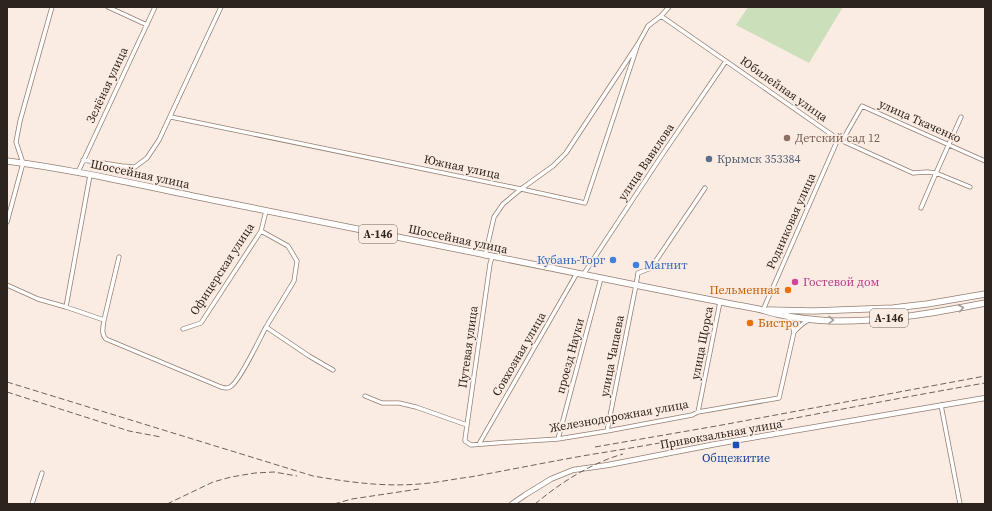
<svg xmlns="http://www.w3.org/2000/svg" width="992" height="511" viewBox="0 0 992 511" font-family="'Source Serif 4',serif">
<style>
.green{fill:#cbdfba}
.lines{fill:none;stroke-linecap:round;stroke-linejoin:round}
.minor-casing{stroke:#947e70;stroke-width:5}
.secondary-casing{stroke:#947e70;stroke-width:6}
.trunk-casing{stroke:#947e70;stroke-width:7}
.minor{stroke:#fff;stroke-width:3.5}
.secondary{stroke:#fff;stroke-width:4.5}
.trunk{stroke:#fff;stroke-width:5.5}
.rail{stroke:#6d625b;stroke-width:1;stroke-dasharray:6 3;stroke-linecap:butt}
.oneway{stroke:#a09c9a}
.education-dot{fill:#8d6e63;stroke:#fbece3;stroke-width:1.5}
.service-dot{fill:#5c6f8a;stroke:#fbece3;stroke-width:1.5}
.shop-dot{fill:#3f7fe0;stroke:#fbece3;stroke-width:1.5}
.hotel-dot{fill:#d1479c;stroke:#fbece3;stroke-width:1.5}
.food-dot{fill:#e8710a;stroke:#fbece3;stroke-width:1.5}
.transit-dot{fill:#1a4fb4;stroke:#fbece3;stroke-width:1.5}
.labels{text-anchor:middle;stroke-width:3.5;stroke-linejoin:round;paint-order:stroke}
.shield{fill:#fbece3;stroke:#6b6059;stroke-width:1}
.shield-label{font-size:11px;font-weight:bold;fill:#2d241e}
.street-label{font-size:12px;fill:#2d241e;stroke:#fbece3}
.education-label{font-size:12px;fill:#785e54;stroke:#fbece3;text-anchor:start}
.service-label{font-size:12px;fill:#4e5e75;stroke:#fbece3;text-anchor:start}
.shop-label{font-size:12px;fill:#366cbe;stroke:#fbece3;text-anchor:end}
.hotel-label{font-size:12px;fill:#b23c85;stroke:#fbece3;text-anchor:start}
.food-label{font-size:12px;fill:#c56008;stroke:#fbece3;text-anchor:end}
.transit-label{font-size:12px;fill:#164399;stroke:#fbece3}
</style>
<rect width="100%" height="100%" fill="#fbece3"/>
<path class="green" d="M748,7H843L809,63L736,25Z"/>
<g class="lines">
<g class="minor-casing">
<path id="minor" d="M108,7L147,25
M661,16L838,139L913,173L927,172L936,173L970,187
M171,117L521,189L585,203L638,44
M842,141L862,106L985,161
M83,160L122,166L135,167L147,158L159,140L221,7
M78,172L155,7
M921,208L936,173L961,117
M7,222L23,163L16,142L20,121L52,7
M261,231L288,246L297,261L294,281L266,327L309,356L333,370
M485,256L494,217L503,204L521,189L553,166L566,153L638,44L648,26L661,16L669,7
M492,257L490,264L465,439V441L471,445L496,443L558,439L607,431L692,415L698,412L779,398L794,332L791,322L788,316
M583,275L660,158L726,61
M7,285L38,299L66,307L104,320C103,327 101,334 106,339L221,387C225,388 227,389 230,387C239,383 260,338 266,327
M66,307L90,175
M763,310L838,139
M104,320L119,257
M183,329L201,323L261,231L266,211
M794,332C799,327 802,323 809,320
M365,396L382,403H399L416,407L467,425
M941,405L960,504
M698,412L720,302
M607,431L636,285L638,273L651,268L705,188
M558,439L601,278
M479,444L577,273
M32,504L42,473"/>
</g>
<g class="secondary-casing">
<path id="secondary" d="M512,504L525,495L551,479L573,470L608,465L716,444L985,398"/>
</g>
<g class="trunk-casing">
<path id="trunk" d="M7,161C78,170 148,187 218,201C339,225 460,250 581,274C640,286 699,298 758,309C764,310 770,313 777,314C794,318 813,320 831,321C883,322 935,313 985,303
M768,310L813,311L893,308L927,304L985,294"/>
</g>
<use href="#minor" class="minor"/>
<use href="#secondary" class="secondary"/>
<use href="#trunk" class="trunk"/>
<path class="rail" d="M7,382L313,476C348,482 383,487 419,484C436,483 453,479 470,477C509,470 548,462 588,455C720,434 852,406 985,383
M7,392L129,431L161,437
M595,447L722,425L985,376
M167,504L213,482L231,477L255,473L274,472L297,476
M334,504L352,499L419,489
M535,504C560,483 591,463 623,454"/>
</g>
<defs><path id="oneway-chevron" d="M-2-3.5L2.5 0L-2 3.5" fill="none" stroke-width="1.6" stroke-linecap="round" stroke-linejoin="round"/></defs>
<g class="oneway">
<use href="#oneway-chevron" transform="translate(961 308) rotate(-12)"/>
<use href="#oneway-chevron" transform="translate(831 320) rotate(2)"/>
</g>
<circle class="education-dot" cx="787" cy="138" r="4"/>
<circle class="service-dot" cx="709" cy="159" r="4"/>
<g class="shop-dot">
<circle cx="613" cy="260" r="4"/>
<circle cx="636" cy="265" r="4"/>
</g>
<circle class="hotel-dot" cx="795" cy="282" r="4"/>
<g class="food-dot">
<circle cx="788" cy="290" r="4"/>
<circle cx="750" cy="323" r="4"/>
</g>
<rect class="transit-dot" x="732" y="441" width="8" height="8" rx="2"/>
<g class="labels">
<g class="shield">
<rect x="359" y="225" width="38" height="18" rx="3"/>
<rect x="870" y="309" width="38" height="18" rx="3"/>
</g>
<g class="shield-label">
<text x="378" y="238">А-146</text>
<text x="889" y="322">А-146</text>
</g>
<g class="street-label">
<text transform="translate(107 85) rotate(-65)" y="4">Зелёная улица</text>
<text transform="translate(784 89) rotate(35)" y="4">Юбилейная улица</text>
<text transform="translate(920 121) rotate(24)" y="4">улица Ткаченко</text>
<text transform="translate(646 162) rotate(-56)" y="4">улица Вавилова</text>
<text transform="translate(462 167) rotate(12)" y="4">Южная улица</text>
<text transform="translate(140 174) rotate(12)" y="4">Шоссейная улица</text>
<text transform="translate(791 221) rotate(-66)" y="4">Родниковая улица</text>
<text transform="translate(458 239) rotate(12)" y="4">Шоссейная улица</text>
<text transform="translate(222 269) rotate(-57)" y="4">Офицерская улица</text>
<text transform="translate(702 343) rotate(-79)" y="4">улица Щорса</text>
<text transform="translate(468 347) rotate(-82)" y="4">Путевая улица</text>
<text transform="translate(519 354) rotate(-60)" y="4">Совхозная улица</text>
<text transform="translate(570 356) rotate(-75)" y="4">проезд Науки</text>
<text transform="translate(612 356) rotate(-79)" y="4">улица Чапаева</text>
<text transform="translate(619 416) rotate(-10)" y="4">Железнодорожная улица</text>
<text transform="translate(721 434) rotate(-10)" y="4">Привокзальная улица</text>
</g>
<g class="education-label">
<text x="795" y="142">Детский сад 12</text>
</g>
<g class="service-label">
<text x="717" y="163">Крымск 353384</text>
</g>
<g class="shop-label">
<text x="605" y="264">Кубань-Торг</text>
<text x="644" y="269" text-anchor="start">Магнит</text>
</g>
<g class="hotel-label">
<text x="803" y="286">Гостевой дом</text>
</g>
<g class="food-label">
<text x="780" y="294">Пельменная</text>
<text x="758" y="327" text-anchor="start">Бистро</text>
</g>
<g class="transit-label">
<text x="736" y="462">Общежитие</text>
</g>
</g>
<rect width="992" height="511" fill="none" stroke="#2d241e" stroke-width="16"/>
</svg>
